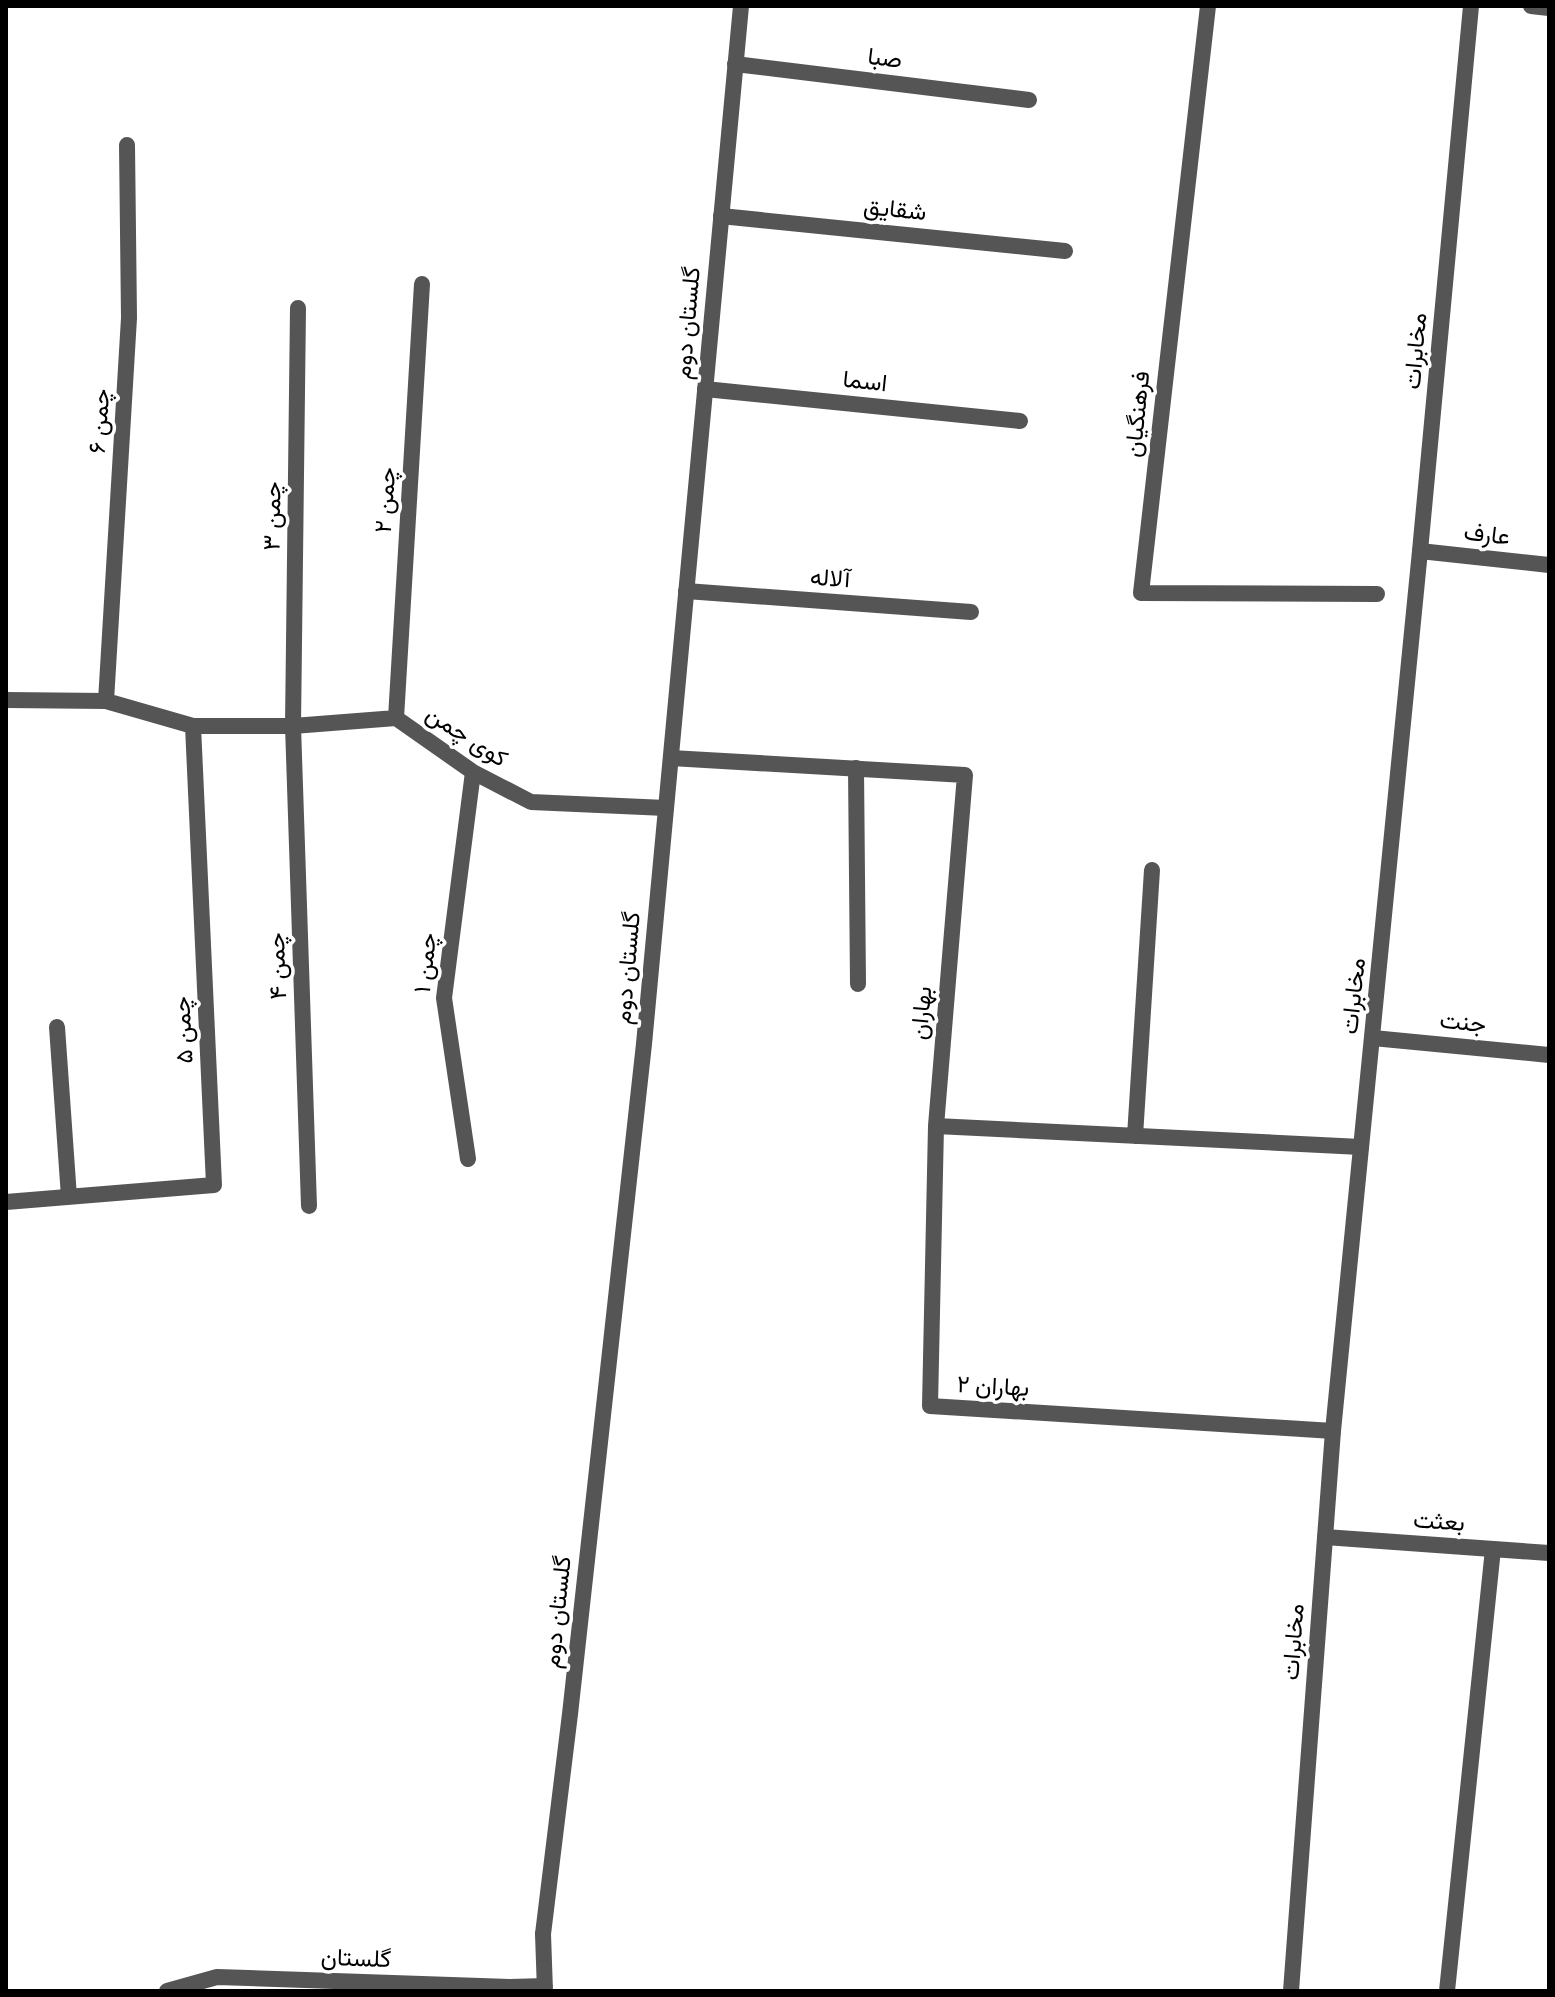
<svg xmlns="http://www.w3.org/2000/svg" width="1555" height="1997" viewBox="0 0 1555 1997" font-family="'Space Grotesk',Vazirmatn,sans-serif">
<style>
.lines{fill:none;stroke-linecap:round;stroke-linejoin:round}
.service{stroke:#555;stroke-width:16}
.minor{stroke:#555;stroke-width:16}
.tertiary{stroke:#555;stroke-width:16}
.labels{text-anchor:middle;stroke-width:7;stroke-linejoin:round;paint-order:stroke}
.street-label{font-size:24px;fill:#000;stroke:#fff}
</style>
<rect width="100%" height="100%" fill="#fff"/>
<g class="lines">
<path class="service" d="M721,216L1065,251
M686,591L971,612
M856,768L858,984"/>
<path class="minor" d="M1208,6L1141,593L1377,594
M1531,6L1549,8
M735,64L1029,100
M298,308L293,726L309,1206
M705,389L1020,421
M1420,551L1549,565
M6,700L106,701L193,726H293L396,718L473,772L531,802L666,808
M106,701L129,318L127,145
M396,718L422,284
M671,758L965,775L936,1126L1361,1147
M57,1027L69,1197
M1373,1038L1549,1055
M936,1126L930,1406L1333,1431
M1135,1136L1152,870
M468,1159L444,998L473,772
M6,1202L214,1185L193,726
M1325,1537L1549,1553
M543,1934L545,1991
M167,1991L217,1977L510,1987L545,1986
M1447,1991L1493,1549"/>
<path class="tertiary" d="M543,1934L570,1714L644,1044L741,6
M1291,1991L1333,1431L1420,551L1471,6"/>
</g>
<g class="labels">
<g class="street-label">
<text transform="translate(885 58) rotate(7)" y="8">صبا</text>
<text transform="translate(895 209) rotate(6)" y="8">شقایق</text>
<text transform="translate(687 323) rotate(-85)" y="8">گلستان دوم</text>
<text transform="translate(1415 351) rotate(-85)" y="8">مخابرات</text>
<text transform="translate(865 381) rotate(6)" y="8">اسما</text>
<text transform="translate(1137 414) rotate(-84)" y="8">فرهنگیان</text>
<text transform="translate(99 421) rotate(-86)" y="8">چمن ۶</text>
<text transform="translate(385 500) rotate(-86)" y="8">چمن ۲</text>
<text transform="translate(272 516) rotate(-89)" y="8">چمن ۳</text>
<text transform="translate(1487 534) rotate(7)" y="8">عارف</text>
<text transform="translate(830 578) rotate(4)" y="8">آلاله</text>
<text transform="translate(467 736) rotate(33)" y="8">کوی چمن</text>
<text transform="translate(425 963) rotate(-84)" y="8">چمن ۱</text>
<text transform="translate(277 966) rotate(-92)" y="8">چمن ۴</text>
<text transform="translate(627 968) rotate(-85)" y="8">گلستان دوم</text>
<text transform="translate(1353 996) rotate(-84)" y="8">مخابرات</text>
<text transform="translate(921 1013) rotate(-85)" y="8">بهاران</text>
<text transform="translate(1463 1022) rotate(6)" y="8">جنت</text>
<text transform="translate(183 1030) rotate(-93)" y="8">چمن ۵</text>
<text transform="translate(993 1386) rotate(3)" y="8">بهاران ۲</text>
<text transform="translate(1439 1521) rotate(4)" y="8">بعثت</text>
<text transform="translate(557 1612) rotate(-84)" y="8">گلستان دوم</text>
<text transform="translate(1293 1642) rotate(-86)" y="8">مخابرات</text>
<text transform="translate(356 1958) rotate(2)" y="8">گلستان</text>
</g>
</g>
<rect width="1555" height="1997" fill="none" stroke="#000000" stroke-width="16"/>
</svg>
